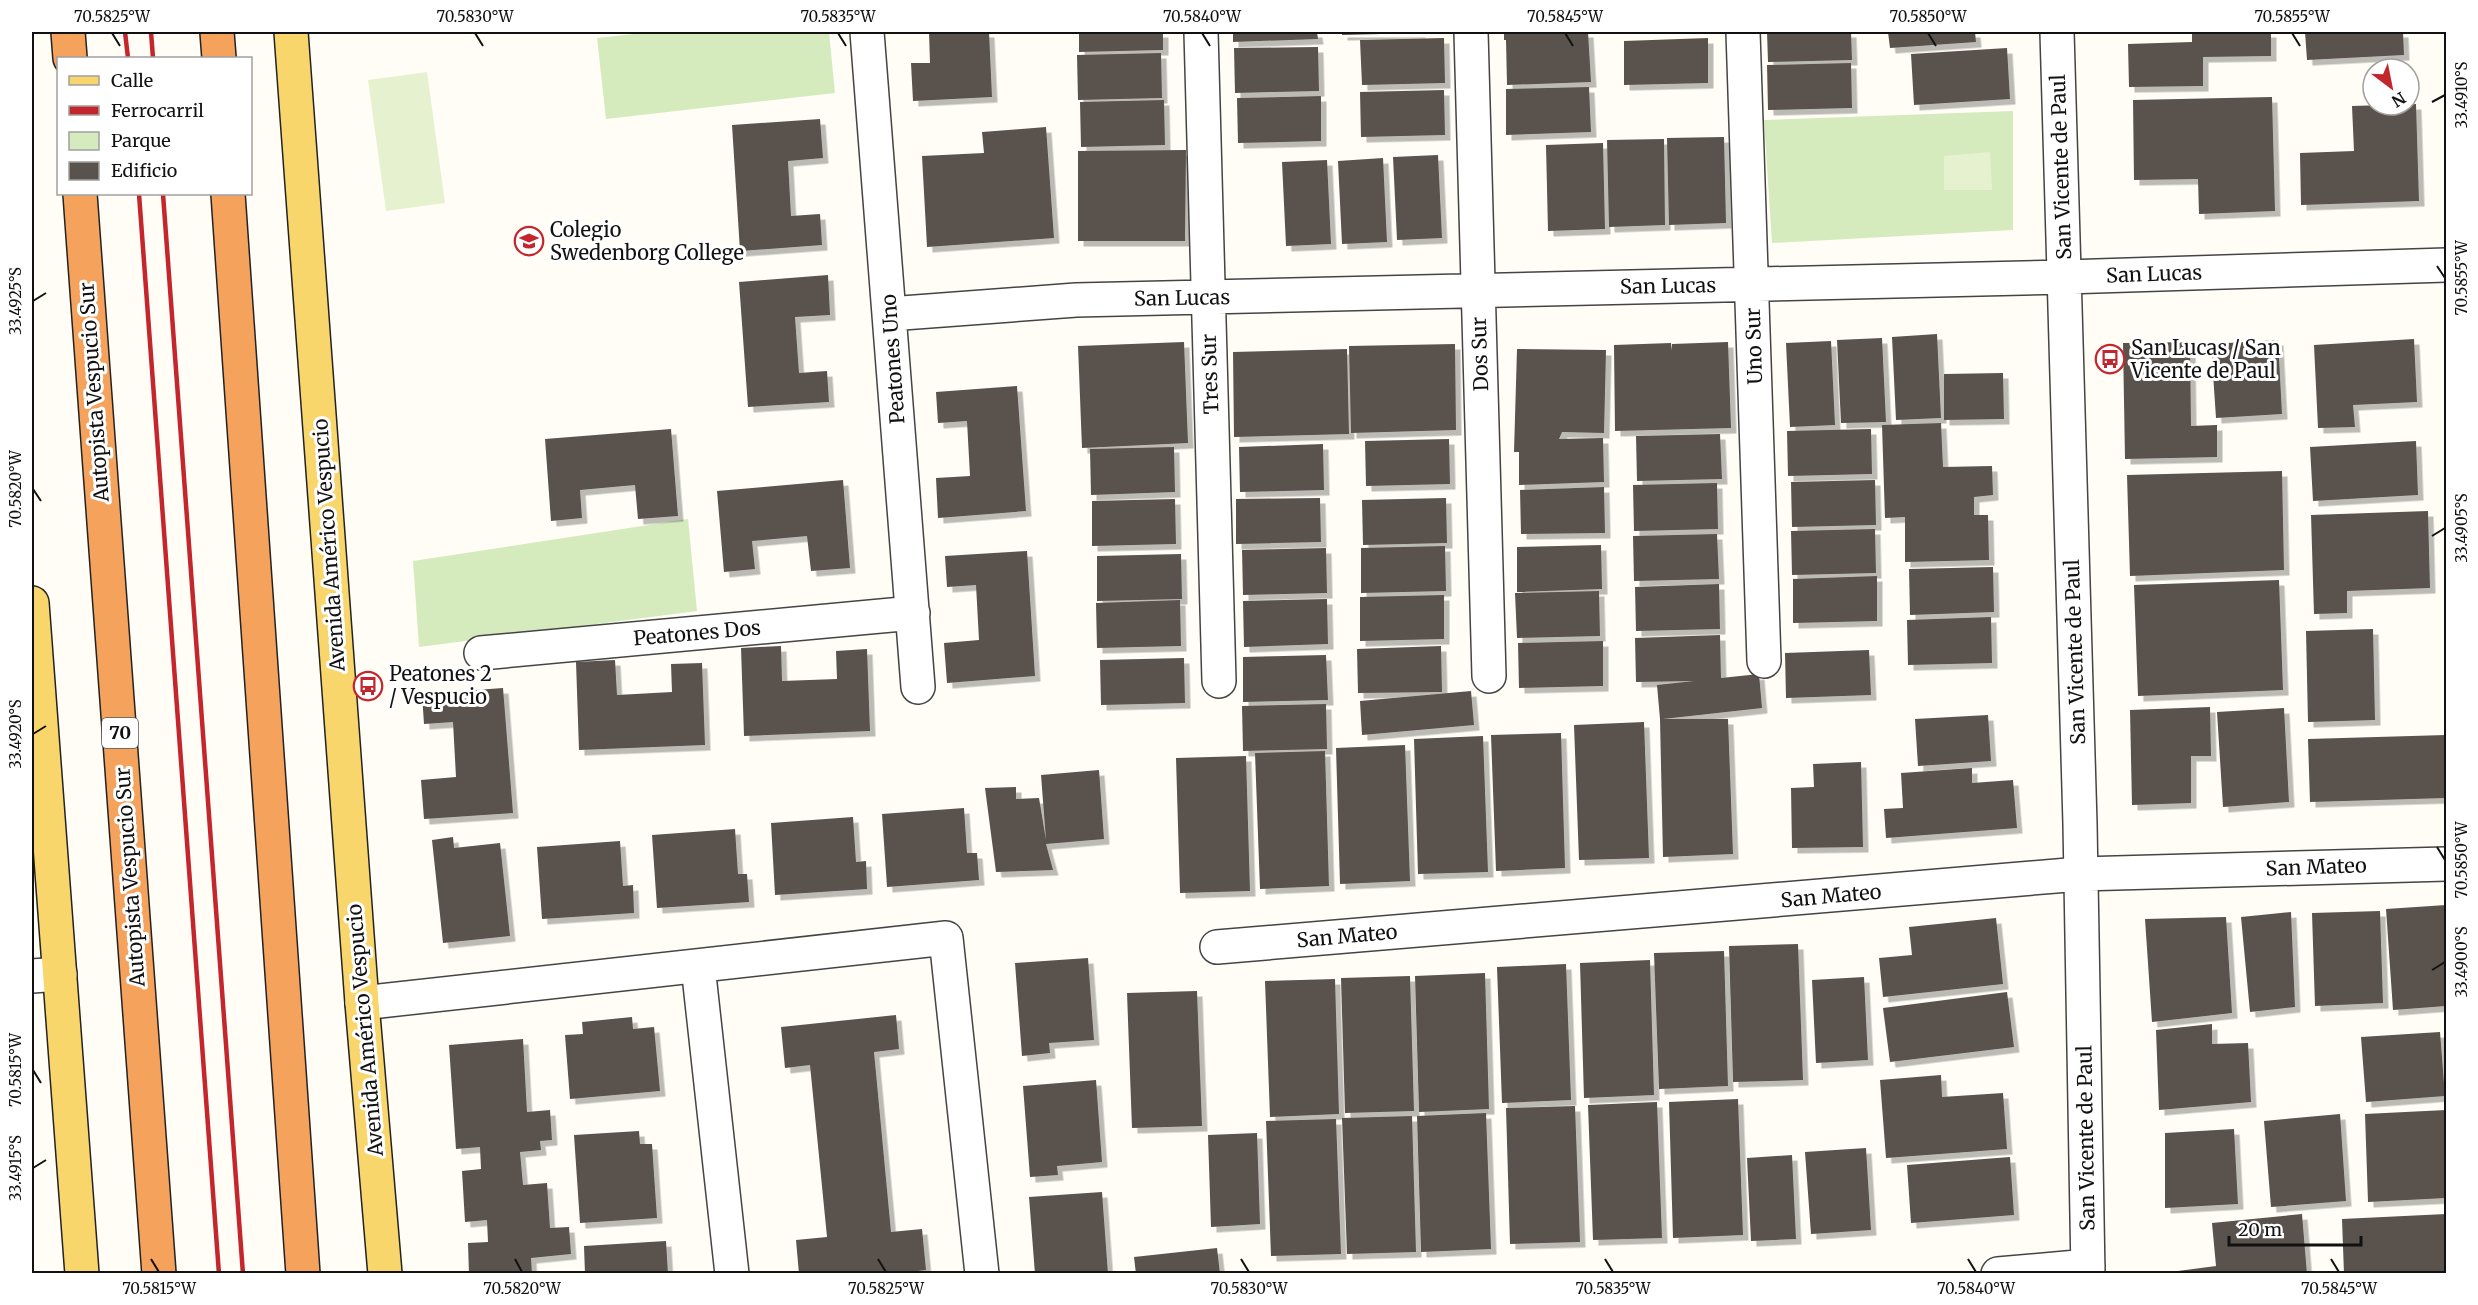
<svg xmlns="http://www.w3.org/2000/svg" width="2478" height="1305" viewBox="0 0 2478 1305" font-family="Merriweather,serif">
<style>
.green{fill:#d5ebbd}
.pitch{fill:#e6f2cf}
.building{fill:#5a524d;filter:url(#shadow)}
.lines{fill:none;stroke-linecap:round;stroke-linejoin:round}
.minor-casing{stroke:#444;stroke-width:36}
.major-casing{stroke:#222;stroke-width:36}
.highway-casing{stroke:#222;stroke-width:36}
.minor{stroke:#fff;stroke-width:33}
.major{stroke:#f9d66b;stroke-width:33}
.highway{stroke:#f5a25d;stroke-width:33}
.rail{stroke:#c4262e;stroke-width:4.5}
.ticks{fill:none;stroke:#111;stroke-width:2}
.labels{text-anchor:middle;stroke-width:6;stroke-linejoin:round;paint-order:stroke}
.shield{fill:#fff;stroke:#585858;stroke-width:1.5}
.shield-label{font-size:18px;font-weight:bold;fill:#111}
.street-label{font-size:20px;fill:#111;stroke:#fff}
.poi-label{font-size:20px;fill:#111;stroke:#fff;text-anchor:start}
.neatline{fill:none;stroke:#111;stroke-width:2}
.ticks-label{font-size:15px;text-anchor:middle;fill:#111}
</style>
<defs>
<filter id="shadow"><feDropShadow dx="5.5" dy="5.5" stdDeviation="0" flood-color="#0004"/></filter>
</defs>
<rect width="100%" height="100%" fill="#fffdf5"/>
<path class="green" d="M653,32H829L835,93L606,119L597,38Z
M2013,111V230L1772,243L1764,120Z
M688,519L697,611L419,647L413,561Z"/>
<path class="pitch" d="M427,72L445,203L386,211L368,80Z
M1990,152L1992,190H1944V156Z"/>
<path class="building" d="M929,32H989L992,97L913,101L911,63H930Z
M1079,32H1163V50L1079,52Z
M1233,32H1317L1318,39L1233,42Z
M1342,32H1420V33L1342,35Z
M1504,32H1588L1591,82L1507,85L1506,40H1504Z
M1767,32H1851L1852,60L1768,62Z
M1888,32H1975L1976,42L1890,48Z
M2192,32H2271V56L2203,57V86L2129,87L2128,44L2192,42Z
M2305,32H2403L2404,55L2307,60Z
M1444,38L1445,83L1362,85L1360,40Z
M1708,38V83L1624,85V41Z
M1318,47L1319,91L1235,93L1234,48Z
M2007,48L2010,99L1914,105L1911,54Z
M1161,53L1162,98L1078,100L1077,55Z
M1851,63L1852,108L1768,110L1767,65Z
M1589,87L1591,132L1506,135V89Z
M1444,90L1445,135L1361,137L1360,92Z
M1321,96V141L1238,143L1237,98Z
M2272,97L2275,211L2199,214L2198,179L2134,180L2133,100Z
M1164,100L1165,145L1081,147L1080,102Z
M2416,104L2419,201L2301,205L2300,153L2354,151L2352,106Z
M820,119L823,158L788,161L791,216L820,214L822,245L740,251L732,125Z
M1046,127L1054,238L927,247L922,156L984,153L982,132Z
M1724,137L1726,223L1669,225L1667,138Z
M1664,139L1665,225L1609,227L1607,140Z
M1603,143L1605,229L1548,231L1546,145Z
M1186,150L1185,241H1078V151Z
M1438,155L1442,238L1397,240L1393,157Z
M1383,158L1387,242L1342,244L1338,161Z
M1327,160L1331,244L1286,246L1282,162Z
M828,275L830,315L795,317L799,373L827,371L829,402L748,407L739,282Z
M1937,334L1941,418L1896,420L1892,337Z
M1882,338L1886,422L1841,423L1837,340Z
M2414,339L2417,402L2353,405L2355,427L2318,428L2314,345Z
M2278,340L2282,414L2216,418L2211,344Z
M1831,341L1835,425L1790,427L1786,343Z
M1184,342L1188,443L1082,448L1078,346Z
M1728,342L1731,428L1615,431L1614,345L1671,343L1672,351V344Z
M2190,342L2191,426L2217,425V457L2125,459L2123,343Z
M1455,344L1456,430L1351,433L1349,346Z
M1347,349L1349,434L1234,437L1233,352Z
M1517,349L1606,350L1604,433L1562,432L1559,439L1603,438L1604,482L1519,485V452H1514Z
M2003,373L2004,419L1944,420V374Z
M1017,386L1026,511L938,518L936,478L970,476L967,421L938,423L936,392Z
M1941,423L1943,467L1992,466L1993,495L1974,497V515H1988L1989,560L1905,562V517L1885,518L1882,425Z
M671,429L678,516L638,519L635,485L580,490L582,518L551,521L545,439Z
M1871,429L1872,474L1788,476L1787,431Z
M1720,434L1722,479L1637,481L1636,436Z
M1449,439L1450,484L1366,486L1365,441Z
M2416,441L2418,495L2313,501L2310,447Z
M1323,444L1324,490L1240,492L1239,447Z
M1174,447L1175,492L1091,495L1090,449Z
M2282,471L2284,570L2130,576L2127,475Z
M843,480L850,568L811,571L807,536L752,541L755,569L724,572L717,491Z
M1875,480L1876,525L1792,527L1791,482Z
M1717,483L1718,529L1634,531L1633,485Z
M1604,487L1605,533L1521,534L1520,490Z
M1320,498L1321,542L1236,544V499Z
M1446,498L1447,543L1363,545L1362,500Z
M1175,499L1176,544L1092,546V501Z
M2428,511L2430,588L2347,591V613L2314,614L2311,515Z
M1875,529L1876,573L1792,575L1791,531Z
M1717,534L1719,579L1634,581L1633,536Z
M1601,545L1602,589L1517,592V547Z
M1445,546L1446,591L1361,593V548Z
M1326,548L1327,593L1243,595L1242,550Z
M1027,551L1035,676L947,683L944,643L979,640L976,585L947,587L945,556Z
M1181,554L1182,599L1097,601V556Z
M1993,567L1994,612L1910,615L1909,569Z
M1877,576V621L1793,623V579Z
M2279,580L2283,690L2138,696L2134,585Z
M1719,584L1720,629L1636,631L1635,587Z
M1599,591L1600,636L1517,638L1515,593Z
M1444,595V639L1360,641V597Z
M1327,599L1328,644L1244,647L1243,601Z
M1180,600L1181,646L1097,648L1096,603Z
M1991,617L1992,663L1908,665L1907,620Z
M2373,629L2375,720L2308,722L2306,631Z
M1720,635L1721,678L1759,674L1762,708L1663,719H1728L1733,854L1663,857L1660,719L1657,685L1694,681L1636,682L1635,638Z
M1603,641V686L1519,688L1518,643Z
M781,646L782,681L837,679L836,651L867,649L870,731L744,736L741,648Z
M1441,646L1442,692L1358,693L1357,649Z
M1869,650L1871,695L1786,698L1785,653Z
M1326,655L1328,700L1243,702V657Z
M1184,658L1185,703L1101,705L1100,660Z
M615,660L617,695L672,692L671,664L702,663L705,745L579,750L576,662Z
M503,688L513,813L424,819L421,780L456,777L453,722L424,724L422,694Z
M1471,691L1474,725L1362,735L1360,701Z
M1326,704L1327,749L1243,751L1242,706Z
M2210,707L2211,756H2191V803L2132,805L2130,710Z
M2284,708L2289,802L2223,807L2217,712Z
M1988,715L1991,761L1918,766L1915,719Z
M1644,722L1649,858L1579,860L1574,725Z
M1561,733L1565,868L1496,871L1491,735Z
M2446,735V798L2310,802L2308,739Z
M1483,736L1488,872L1418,874L1414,739Z
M1405,745L1410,881L1340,884L1336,748Z
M1325,751L1329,886L1260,889L1255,753Z
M1246,756L1250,891L1180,893L1176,758Z
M1861,762L1863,847L1792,848L1791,788L1814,787L1813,764Z
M1972,768V783L2013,780L2017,828L1886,838L1884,809L1903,808L1901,773Z
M1099,770L1104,839L1046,844L1053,870L996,872L985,788L1016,787V799L1039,798L1046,840L1041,775Z
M964,808L967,853H977L979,880L887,887L882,814Z
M853,817L856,862L866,861L867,889L775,895L771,823Z
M735,829L738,874H747L749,902L657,908L652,835Z
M453,837L454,848L500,843L510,936L443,943L432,840Z
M620,841L623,886L633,885L634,913L542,919L537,847Z
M2446,905V1006L2393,1010L2386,909Z
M2380,911L2383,1003L2315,1006L2312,913Z
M2291,912L2295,1007L2250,1012L2241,917Z
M2226,917L2232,1013L2152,1022L2145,919Z
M1996,918L2003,984L1883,997L1879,958L1912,955L1909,927Z
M1798,944L1803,1080L1733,1082L1729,946Z
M1724,951L1728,1086L1659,1089L1654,953Z
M1088,958L1094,1040L1049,1043L1050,1053L1022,1056L1015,963Z
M1650,960L1654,1095L1584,1098L1580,963Z
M1566,964L1571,1100L1502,1103L1497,967Z
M1485,973L1489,1109L1419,1112L1415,976Z
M1410,976L1414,1111L1345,1113L1341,978Z
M1864,977L1868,1060L1816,1063L1812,980Z
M1335,979L1339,1114L1270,1117L1265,981Z
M1197,991L1202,1126L1132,1128L1127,993Z
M2007,992L2014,1047L1890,1062L1883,1008Z
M896,1015L899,1049L874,1052L891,1232L922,1229L926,1270L892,1274H799L796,1240L827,1237L810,1065L785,1068L781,1027Z
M632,1017L633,1029L654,1027L660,1091L570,1099L565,1035L583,1034L582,1022Z
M2212,1024V1044L2248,1043L2251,1102L2159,1110L2156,1030Z
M2440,1032L2445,1096L2366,1102L2361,1037Z
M523,1039L527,1112L550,1110L552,1140L540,1141L541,1150L520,1152L523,1185L547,1183L550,1228L569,1227L571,1254L531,1258L532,1274H469L468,1243L488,1242L487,1220L465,1222L462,1171L481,1169L480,1147L456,1149L449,1045Z
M1941,1075L1942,1097L2003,1093L2007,1149L1886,1158L1880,1080Z
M1096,1080L1102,1162L1057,1166L1058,1175L1030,1177L1023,1086Z
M1738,1099L1743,1235L1673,1238L1669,1102Z
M1657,1102L1662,1238L1593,1240L1588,1105Z
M1575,1106L1580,1242L1510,1244L1506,1108Z
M2446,1110V1198L2368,1202L2365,1114Z
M1486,1113L1491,1249L1421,1252L1417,1116Z
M2340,1114L2346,1201L2271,1207L2264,1121Z
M1412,1116L1416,1252L1347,1254L1342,1118Z
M1336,1119L1341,1254L1271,1256L1266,1121Z
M2234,1129L2238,1204L2165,1208V1133Z
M639,1131L640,1144H652L657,1218L580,1223L574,1135Z
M1257,1133L1260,1224L1211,1227L1208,1135Z
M1866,1148L1871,1230L1811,1234L1805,1152Z
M1792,1155L1796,1239L1751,1241L1747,1158Z
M2010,1157L2014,1215L1911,1223L1907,1165Z
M1102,1192L1108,1274H1035L1029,1197Z
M2302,1214L2307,1274H2155L2216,1266L2212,1223Z
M2446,1214V1274H2344L2342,1219Z
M666,1241L668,1274H585L584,1246Z
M1217,1248L1220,1274H1136L1134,1257Z"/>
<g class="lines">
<g class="minor-casing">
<path id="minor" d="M867,32L918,687
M1201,32L1219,681
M1471,32L1489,676
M1743,32L1764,661
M2057,32L2080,824L2088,1274
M889,314L1076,300L2065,277L2446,265
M481,653L913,613
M1217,947L2080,874L2446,864
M698,966L732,1274
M32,976L60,974
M362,1003L946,938L982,1274
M1998,1274L2088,1266"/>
</g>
<g class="major-casing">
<path id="major" d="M291,32L362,1003L385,1274
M32,603L82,1274"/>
</g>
<g class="highway-casing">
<path id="highway" d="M68,32L70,58
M217,32L219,58
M80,194L159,1274
M228,194L303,1274"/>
</g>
<use href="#minor" class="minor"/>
<use href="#major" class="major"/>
<use href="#highway" class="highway"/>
<path class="rail" d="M125,32L128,58
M151,32L153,58
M139,194L219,1274
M163,194L243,1274"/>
</g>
<path class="ticks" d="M112,33L120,46M475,33L483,46M838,33L846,46M1202,33L1210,46M1565,33L1573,46M1928,33L1936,46M2292,33L2300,46M2432,102L2445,95M2437,266L2445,278M33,301L46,293M33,489L41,501M2432,536L2445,528M33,734L46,726M2437,847L2445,860M2432,970L2445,962M33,1070L41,1083M33,1168L46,1160M151,1259L159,1272M515,1259L522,1272M878,1259L886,1272M1241,1259L1249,1272M1605,1259L1613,1272M1968,1259L1976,1272M2331,1259L2339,1272"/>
<defs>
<g id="school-ring" transform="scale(1.5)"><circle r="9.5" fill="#fff" stroke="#c4262e" stroke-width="1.5"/><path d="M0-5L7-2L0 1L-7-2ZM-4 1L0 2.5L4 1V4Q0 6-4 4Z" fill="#c4262e"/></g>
<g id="bus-ring" transform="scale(1.5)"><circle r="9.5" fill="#fff" stroke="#c4262e" stroke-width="1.5"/><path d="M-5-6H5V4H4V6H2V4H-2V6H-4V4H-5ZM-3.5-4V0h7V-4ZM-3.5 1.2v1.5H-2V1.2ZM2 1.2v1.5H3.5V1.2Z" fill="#c4262e"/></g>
</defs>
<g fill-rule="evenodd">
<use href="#school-ring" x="529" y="241"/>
<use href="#bus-ring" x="2110" y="359"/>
<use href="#bus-ring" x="368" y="686"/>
</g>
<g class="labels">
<rect class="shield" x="102" y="718" width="36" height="30" rx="4.5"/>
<g class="shield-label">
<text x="120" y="739">70</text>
</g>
<g class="street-label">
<text transform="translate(2061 167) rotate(-92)" y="7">San Vicente de Paul</text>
<text transform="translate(2154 274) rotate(-2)" y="7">San Lucas</text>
<text transform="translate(1668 286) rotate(-1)" y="7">San Lucas</text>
<text transform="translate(1182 298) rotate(-1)" y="7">San Lucas</text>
<text transform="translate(1754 346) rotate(-92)" y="7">Uno Sur</text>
<text transform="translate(1480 354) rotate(-92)" y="7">Dos Sur</text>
<text transform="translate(893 359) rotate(-94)" y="7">Peatones Uno</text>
<text transform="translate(1210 374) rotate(-92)" y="7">Tres Sur</text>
<text transform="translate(94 392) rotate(-94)" y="7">Autopista Vespucio Sur</text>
<text transform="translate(329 545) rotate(-94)" y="7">Avenida Américo Vespucio</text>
<text transform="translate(697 633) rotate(-5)" y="7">Peatones Dos</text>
<text transform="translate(2075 652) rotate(-92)" y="7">San Vicente de Paul</text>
<text transform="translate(2316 867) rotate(-2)" y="7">San Mateo</text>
<text transform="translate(130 877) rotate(-94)" y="7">Autopista Vespucio Sur</text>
<text transform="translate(1831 896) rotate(-5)" y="7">San Mateo</text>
<text transform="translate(1347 936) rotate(-5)" y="7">San Mateo</text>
<text transform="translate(365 1030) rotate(-95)" y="7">Avenida Américo Vespucio</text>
<text transform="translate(2086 1138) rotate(-91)" y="7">San Vicente de Paul</text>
</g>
<g class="poi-label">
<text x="550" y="237">Colegio<tspan x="550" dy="23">Swedenborg College</tspan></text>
<text x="2131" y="355">San Lucas / San<tspan x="2131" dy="23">Vicente de Paul</tspan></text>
<text x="389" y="681">Peatones 2<tspan x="389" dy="23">/ Vespucio</tspan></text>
</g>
</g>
<rect width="2478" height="1305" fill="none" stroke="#ffffff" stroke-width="66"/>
<rect x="57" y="57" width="195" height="138" fill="#ffffff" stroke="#a0a0a0" stroke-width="1.5"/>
<rect x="69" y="76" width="30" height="9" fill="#f9d66b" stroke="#a0a0a0" stroke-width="1.5"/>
<text x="111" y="87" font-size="18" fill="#111111">Calle</text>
<rect x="69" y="106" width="30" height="9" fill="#c4262e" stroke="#a0a0a0" stroke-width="1.5"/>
<text x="111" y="117" font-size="18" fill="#111111">Ferrocarril</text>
<rect x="69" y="132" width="30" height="18" fill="#d5ebbd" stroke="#a0a0a0" stroke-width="1.5"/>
<text x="111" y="147" font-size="18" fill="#111111">Parque</text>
<rect x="69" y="162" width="30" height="18" fill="#5a524d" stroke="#a0a0a0" stroke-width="1.5"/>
<text x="111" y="177" font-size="18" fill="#111111">Edificio</text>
<g transform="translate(2391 87) rotate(148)"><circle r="28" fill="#ffffff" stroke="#a0a0a0" stroke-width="1.5"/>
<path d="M0-4.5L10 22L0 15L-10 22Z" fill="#c4262e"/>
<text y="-9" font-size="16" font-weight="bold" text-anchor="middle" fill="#111111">N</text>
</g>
<path d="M2229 1236v9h132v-9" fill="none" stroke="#111111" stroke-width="3"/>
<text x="2238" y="1236" font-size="18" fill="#111111" stroke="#ffffff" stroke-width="4.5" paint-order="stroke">20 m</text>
<rect x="33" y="33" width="2412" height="1239" class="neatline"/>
<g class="ticks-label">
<text x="112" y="22">70.5825°W</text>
<text x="475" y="22">70.5830°W</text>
<text x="838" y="22">70.5835°W</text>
<text x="1202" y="22">70.5840°W</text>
<text x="1565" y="22">70.5845°W</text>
<text x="1928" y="22">70.5850°W</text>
<text x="2292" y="22">70.5855°W</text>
<text transform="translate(2462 95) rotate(-90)" y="5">33.4910°S</text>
<text transform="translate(2462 278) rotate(-90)" y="5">70.5855°W</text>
<text transform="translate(16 301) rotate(-90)" y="5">33.4925°S</text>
<text transform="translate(16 489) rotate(-90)" y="5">70.5820°W</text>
<text transform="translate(2462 528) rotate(-90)" y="5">33.4905°S</text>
<text transform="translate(16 734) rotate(-90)" y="5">33.4920°S</text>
<text transform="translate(2462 860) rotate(-90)" y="5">70.5850°W</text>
<text transform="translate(2462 962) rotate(-90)" y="5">33.4900°S</text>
<text transform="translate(16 1070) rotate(-90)" y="5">70.5815°W</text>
<text transform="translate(16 1168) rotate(-90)" y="5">33.4915°S</text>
<text x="159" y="1294">70.5815°W</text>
<text x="522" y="1294">70.5820°W</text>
<text x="886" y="1294">70.5825°W</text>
<text x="1249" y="1294">70.5830°W</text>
<text x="1613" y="1294">70.5835°W</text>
<text x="1976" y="1294">70.5840°W</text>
<text x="2339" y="1294">70.5845°W</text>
</g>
</svg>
